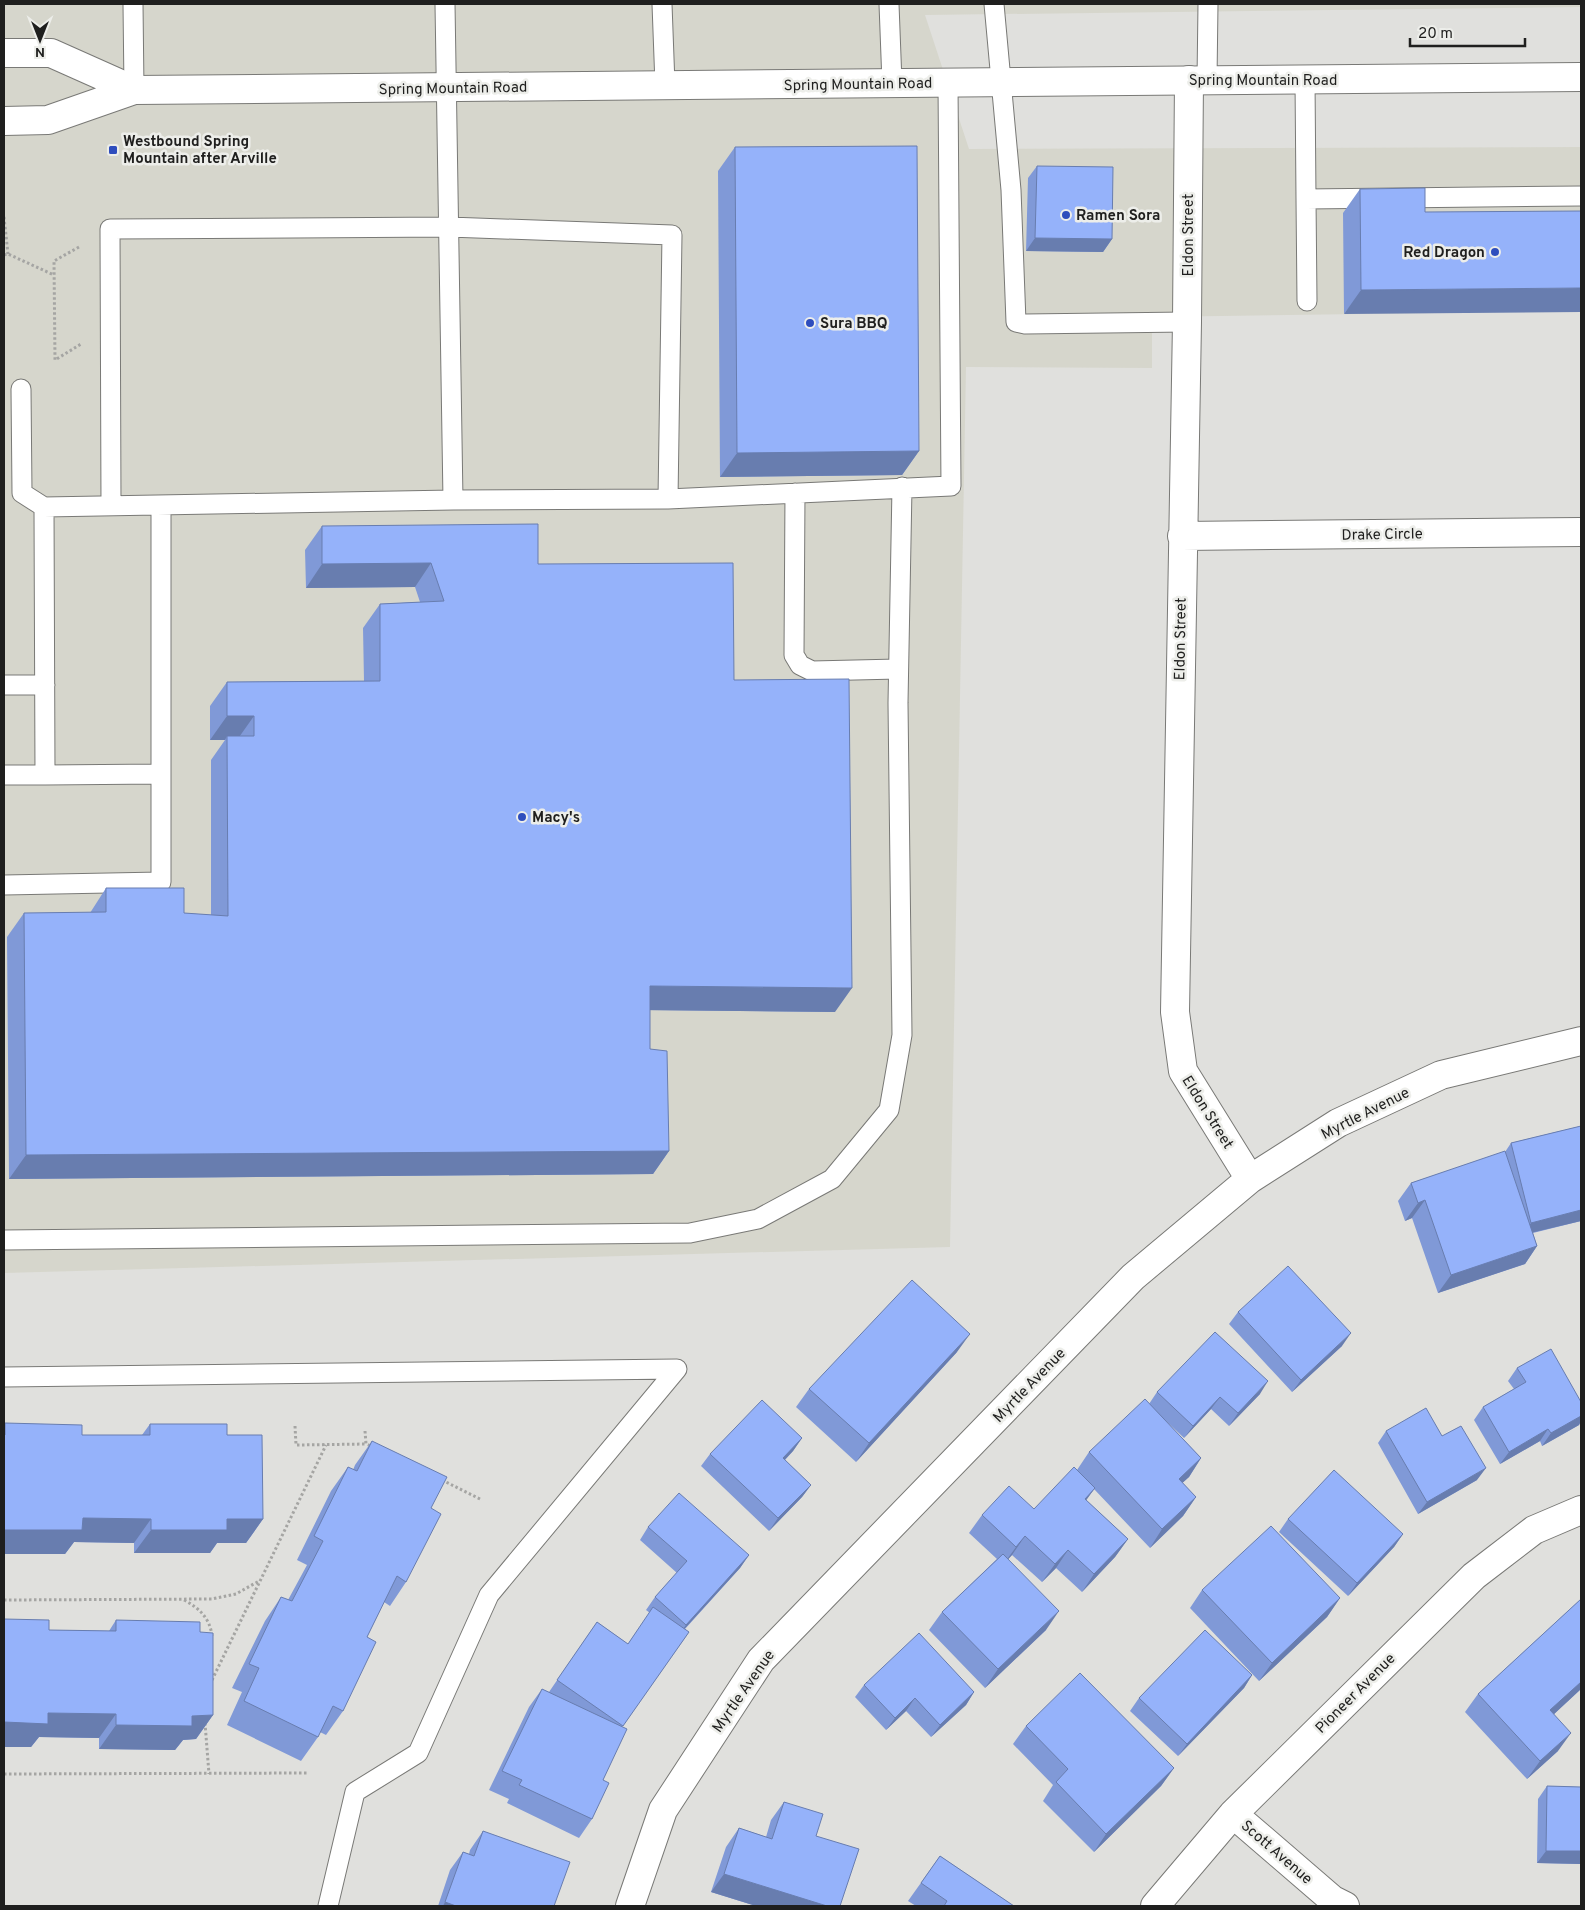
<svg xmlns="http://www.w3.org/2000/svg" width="1585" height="1910" viewBox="0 0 1585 1910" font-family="Overpass,sans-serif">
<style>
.built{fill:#d6d6cc}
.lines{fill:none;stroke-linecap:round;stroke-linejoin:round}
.service-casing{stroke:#797976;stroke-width:21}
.minor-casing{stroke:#797976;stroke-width:30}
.secondary-casing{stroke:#797976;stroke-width:30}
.path{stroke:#a5a5a3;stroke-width:3;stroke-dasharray:2.5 2.5;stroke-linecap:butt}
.service{stroke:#fff;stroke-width:19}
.minor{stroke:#fff;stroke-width:28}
.secondary{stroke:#fff;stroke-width:28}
.wall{fill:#8099d7}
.shaded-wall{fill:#687daf}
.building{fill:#95b2fa;stroke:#687daf}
.poi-dot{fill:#2e4dbd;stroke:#edeeea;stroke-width:2}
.labels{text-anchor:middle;stroke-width:5;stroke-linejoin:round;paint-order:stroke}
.street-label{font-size:15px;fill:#1f1f1e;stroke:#edeeea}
.poi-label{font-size:15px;font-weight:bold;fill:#1f1f1e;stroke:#edeeea;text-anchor:start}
</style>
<rect width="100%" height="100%" fill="#e0e0dd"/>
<path class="built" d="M4,4H1581V7L925,15L969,149L1581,147V311L1152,317V368L966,367L950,1247L4,1273Z"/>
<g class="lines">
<g class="service-casing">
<path id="service" d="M133,4L134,90
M662,4L665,85
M889,4L892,83
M994,4L1011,190L1016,322L1025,324L1187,322
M1207,80L1208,4
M1305,80L1306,199
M1307,301L1306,199L1581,196
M21,389L22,493L44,507
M795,493L794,655L800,665L812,671L898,669
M668,499L951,486L948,83
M111,505L110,229L449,227L672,235L668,499L453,500
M4,685H45
M4,775H45L44,507L453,500L445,4
M45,775L160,774
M4,885L161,882V505
M4,1240L690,1233L758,1219L832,1179L889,1110L902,1035L898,703L902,487
M4,1377L677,1369L489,1595L418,1753L355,1792L328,1906"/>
</g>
<g class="minor-casing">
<path id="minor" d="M1189,80L1187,322L1175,1012L1183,1071L1250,1179
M1182,536L1581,532
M1233,1814L1333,1900L1345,1906
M630,1906L663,1810L761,1660L1133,1277L1250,1179L1338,1123L1441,1075L1581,1041
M1155,1906L1233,1814L1474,1576L1534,1530L1581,1510"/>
</g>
<g class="secondary-casing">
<path id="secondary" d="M4,53H51L134,90
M4,121L48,120L134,90L1581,77"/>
</g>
<path class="path" d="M4,217L8,254
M79,247L54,261L55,360L81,344
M4,255L8,254L54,275
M295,1426L296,1445L366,1444
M365,1431L366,1444L371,1446
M442,1480L482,1500
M4,1600L212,1599L236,1594L259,1581
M184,1600C199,1608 210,1618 212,1636
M212,1680L326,1445
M205,1723L209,1774
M4,1774L308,1773"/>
<use href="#service" class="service"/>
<use href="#minor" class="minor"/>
<use href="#secondary" class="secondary"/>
</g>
<path class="wall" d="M735,147L919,451L902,475L720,477L718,171Z
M1037,166L1112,239L1103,252L1026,251L1028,178Z
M1360,189L1425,212L1344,314L1343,213Z
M322,526L538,564L734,680L835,1012L650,1010V1049L669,1151L653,1174L9,1179L7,937L24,913H90L106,888L184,913L211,915V760L225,740H210V706L227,682L364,681L363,628L380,604L420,602L415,587L306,588L305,550Z
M1581,1126V1221L1533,1233L1537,1246L1525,1264L1438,1293L1412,1218L1405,1221L1398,1201L1411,1183L1505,1152L1511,1143Z
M1238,1312L1342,1346L1292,1392L1229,1324Z
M957,1352L856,1462L796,1407L809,1389Z
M1517,1368L1581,1402V1421L1579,1425L1542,1446L1540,1441L1500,1464L1474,1420L1483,1407L1514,1389L1508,1381Z
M1157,1392L1260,1394L1229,1426L1211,1409L1184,1438L1164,1419L1201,1458L1189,1477L1182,1483L1196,1497L1183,1516L1150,1548L1094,1489L1086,1500L1128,1539L1115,1557L1082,1592L1056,1568L1042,1582L1012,1555L1008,1559L1046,1630L985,1688L929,1630L942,1612L997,1559L969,1533L982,1515L1034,1509L1077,1470L1089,1452L1149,1404Z
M5,1423L82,1435H142L150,1424L227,1435L263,1519L246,1543H217L210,1553H134V1543L74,1542L65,1554H4V1426Z
M1386,1431L1442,1436L1477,1480L1418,1514L1378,1443Z
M802,1438L793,1451L785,1460L811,1485L802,1497L769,1531L701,1466L710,1454Z
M372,1441L431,1508L406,1582L390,1606L384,1602L367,1637L343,1711L326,1735L320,1732L318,1737L301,1761L227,1725L242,1692L232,1688L265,1621L281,1597L288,1600L307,1565L297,1560L331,1491L348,1467L353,1470L355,1465Z
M1288,1519L1403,1534L1394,1547L1348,1596L1279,1532Z
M648,1527L749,1555L740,1568L685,1629L689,1632L622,1727L603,1780L592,1819L579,1838L507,1803L509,1799L489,1790L529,1707L542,1689L549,1692L597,1622L628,1644L650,1613L646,1610L655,1597L677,1573L640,1540Z
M1202,1590L1340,1598L1327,1617L1259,1681L1190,1608Z
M1581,1599V1689L1554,1714L1558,1751L1527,1779L1465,1712L1478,1694Z
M4,1619L49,1630L109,1631L116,1620L200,1632L213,1715L196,1739L183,1740L175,1750L99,1749V1738L39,1737L31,1747H4Z
M1252,1675L1244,1688L1178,1756L1130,1711L1139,1698Z
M864,1685L974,1692L966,1705L931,1737L906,1711L886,1730L855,1697Z
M1026,1726L1174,1768L1161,1786L1094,1852L1043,1801L1053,1785L1013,1744Z
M1547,1786L1581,1787V1864L1537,1863L1538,1799Z
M784,1802L816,1836L840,1906H756L711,1892L726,1847L739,1828L766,1837L771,1820Z
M483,1831L554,1906H438L450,1870L463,1852L469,1854L470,1850Z
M940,1856L1014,1906H916L908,1901Z"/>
<path class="shaded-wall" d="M1035,238L1112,239L1103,252L1026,251Z
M1581,288V312L1344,314L1361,290Z
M919,451L902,475L720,477L737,453Z
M431,563L415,587L306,588L322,564Z
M227,716H254L237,740L227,736L225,740H210Z
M650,986L852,988L835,1012L633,1010Z
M669,1151L653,1174L9,1179L26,1155Z
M1425,1200L1412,1218L1405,1221L1418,1203Z
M1581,1210V1221L1522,1235L1531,1223Z
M1537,1246L1525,1264L1438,1293L1451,1275Z
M1351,1333L1342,1346L1292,1392L1301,1380Z
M970,1334L957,1352L856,1462L869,1443Z
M1268,1381L1260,1394L1229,1426L1238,1413Z
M1220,1397L1211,1409L1184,1438L1193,1426Z
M1581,1416V1421L1579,1425L1542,1446L1551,1433Z
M1548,1429L1540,1441L1500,1464L1509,1452Z
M802,1438L793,1451L774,1471L783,1458Z
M1201,1458L1189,1477L1166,1498L1179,1479Z
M1486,1468L1477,1480L1418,1514L1427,1502Z
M811,1485L802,1497L769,1531L778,1518Z
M1095,1488L1082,1506L1085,1499Z
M1196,1497L1183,1516L1150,1548L1162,1529Z
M83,1518L151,1519L134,1543L74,1542L65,1554H4V1530Z
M227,1519H263L246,1543H217L210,1553H134L151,1530Z
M1403,1534L1394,1547L1348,1596L1357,1583Z
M1025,1536L1012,1555L1003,1565L1016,1547Z
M1128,1539L1115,1557L1082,1592L1094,1574Z
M1068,1550L1056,1568L1042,1582L1055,1564Z
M749,1555L740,1568L677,1637L686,1625Z
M1340,1598L1327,1617L1259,1681L1272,1663Z
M1059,1611L1046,1630L985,1688L998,1669Z
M1252,1675L1244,1688L1178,1756L1187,1744Z
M1581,1682V1689L1538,1729L1550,1710Z
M974,1692L966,1705L931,1737L940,1725Z
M915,1698L906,1711L886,1730L895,1718Z
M48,1713L116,1714L99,1738L39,1737L31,1747H4V1722Z
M213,1715L196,1739L183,1740L175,1750L99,1749L116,1725L192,1716Z
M1571,1733L1558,1751L1527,1779L1540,1761Z
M1174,1768L1161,1786L1094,1852L1106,1834Z
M1546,1851H1581V1864L1537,1863Z
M724,1874L827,1906H756L711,1892Z
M445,1902L456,1906H443Z"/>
<path class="building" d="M917,146L919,451L737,453L735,147Z
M1037,166L1113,167L1112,239L1035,238Z
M1425,188V212L1581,211V288L1361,290L1360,189Z
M538,524V564L733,563L734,680L849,679L852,988L650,986V1049L667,1051L669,1151L26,1155L24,913L106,912V888H184V913L228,916L227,736H254V716H227V682L380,681V604L444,601L431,563L322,564V526Z
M1581,1126V1210L1531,1223L1511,1143Z
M1505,1151L1537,1246L1451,1275L1425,1200L1418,1203L1411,1183Z
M1288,1266L1351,1333L1301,1380L1238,1312Z
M912,1280L970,1334L869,1443L809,1389Z
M1215,1332L1268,1381L1238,1413L1220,1397L1193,1426L1157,1392Z
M1551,1349L1581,1402V1416L1551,1433L1548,1429L1509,1452L1483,1407L1526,1382L1517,1368Z
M1145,1399L1201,1458L1179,1479L1196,1497L1162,1529L1089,1452Z
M762,1400L802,1438L783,1458L811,1485L778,1518L710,1454Z
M1426,1408L1442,1436L1461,1426L1486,1468L1427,1502L1386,1431Z
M5,1423L82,1425V1435H150V1424H227V1435H262L263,1519H227V1530H151V1519L83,1518L82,1530H4V1435H5Z
M372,1441L447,1477L431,1508L441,1514L406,1582L397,1576L367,1637L376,1642L343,1711L333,1706L318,1737L244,1701L259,1668L249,1664L281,1597L292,1601L323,1541L314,1536L348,1467L357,1471Z
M1074,1467L1095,1488L1085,1499L1128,1539L1094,1574L1068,1550L1055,1564L1025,1536L1016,1547L982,1515L1009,1486L1034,1509Z
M1334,1470L1403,1534L1357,1583L1288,1519Z
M679,1493L749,1555L686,1625L655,1597L687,1561L648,1527Z
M1271,1526L1340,1598L1272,1663L1202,1590Z
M1003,1554L1059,1611L998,1669L942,1612Z
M1581,1599V1682L1550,1710L1571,1733L1540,1761L1478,1694Z
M653,1607L689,1632L623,1726L557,1680L597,1622L628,1644Z
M4,1619L49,1620V1630L116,1631V1620L200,1622V1632L213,1633V1715L192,1716V1726L116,1725V1714L48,1713V1724L4,1722Z
M1205,1630L1252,1675L1187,1744L1139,1698Z
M919,1633L974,1692L940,1725L915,1698L895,1718L864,1685Z
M1080,1673L1174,1768L1106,1834L1056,1782L1068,1769L1026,1726Z
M542,1689L627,1729L603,1780L609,1783L592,1819L519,1785L522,1780L502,1771Z
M1547,1786L1581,1787V1851H1546Z
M784,1802L823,1814L816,1836L859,1849L840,1906H827L724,1874L739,1828L772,1839Z
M483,1831L570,1862L554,1906H456L445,1902L463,1852L474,1856Z
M940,1856L1014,1906H944L947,1901L921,1883Z"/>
<g class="poi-dot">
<rect x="108" y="145" width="10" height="10" rx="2.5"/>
<circle cx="1066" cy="215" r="5"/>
<circle cx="1495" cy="252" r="5"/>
<circle cx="810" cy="323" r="5"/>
<circle cx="522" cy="817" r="5"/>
</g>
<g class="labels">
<g class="street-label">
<text x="1263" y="85">Spring Mountain Road</text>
<text transform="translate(858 84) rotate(-1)" y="5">Spring Mountain Road</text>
<text transform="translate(453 88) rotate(-1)" y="5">Spring Mountain Road</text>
<text transform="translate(1188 235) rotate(-90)" y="5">Eldon Street</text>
<text transform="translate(1382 534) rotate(-1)" y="5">Drake Circle</text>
<text transform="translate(1180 639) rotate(-89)" y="5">Eldon Street</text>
<text transform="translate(1208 1112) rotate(58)" y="5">Eldon Street</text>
<text transform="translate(1365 1113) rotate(-27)" y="5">Myrtle Avenue</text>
<text transform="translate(1029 1385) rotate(-46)" y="5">Myrtle Avenue</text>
<text transform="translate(743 1691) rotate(-55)" y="5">Myrtle Avenue</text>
<text transform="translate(1355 1693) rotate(-45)" y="5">Pioneer Avenue</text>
<text transform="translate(1277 1852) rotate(41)" y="5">Scott Avenue</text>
</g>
<g class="poi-label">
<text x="123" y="146">Westbound Spring<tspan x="123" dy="17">Mountain after Arville</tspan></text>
<text x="1076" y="220">Ramen Sora</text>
<text x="1485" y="257" text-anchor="end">Red Dragon</text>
<text x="820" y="328">Sura BBQ</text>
<text x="532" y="822">Macy's</text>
</g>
</g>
<rect width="1585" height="1910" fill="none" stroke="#1f1f1e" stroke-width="10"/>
<g transform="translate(40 40) rotate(180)" stroke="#edeeea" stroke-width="4" paint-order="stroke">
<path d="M0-4L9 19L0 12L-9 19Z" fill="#1f1f1e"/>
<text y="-8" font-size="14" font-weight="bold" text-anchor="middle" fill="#1f1f1e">N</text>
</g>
<path d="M1410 38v8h115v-8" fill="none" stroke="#1f1f1e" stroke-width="2.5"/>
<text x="1418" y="38" font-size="15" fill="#1f1f1e" stroke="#edeeea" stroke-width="4" paint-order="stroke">20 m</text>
</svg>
